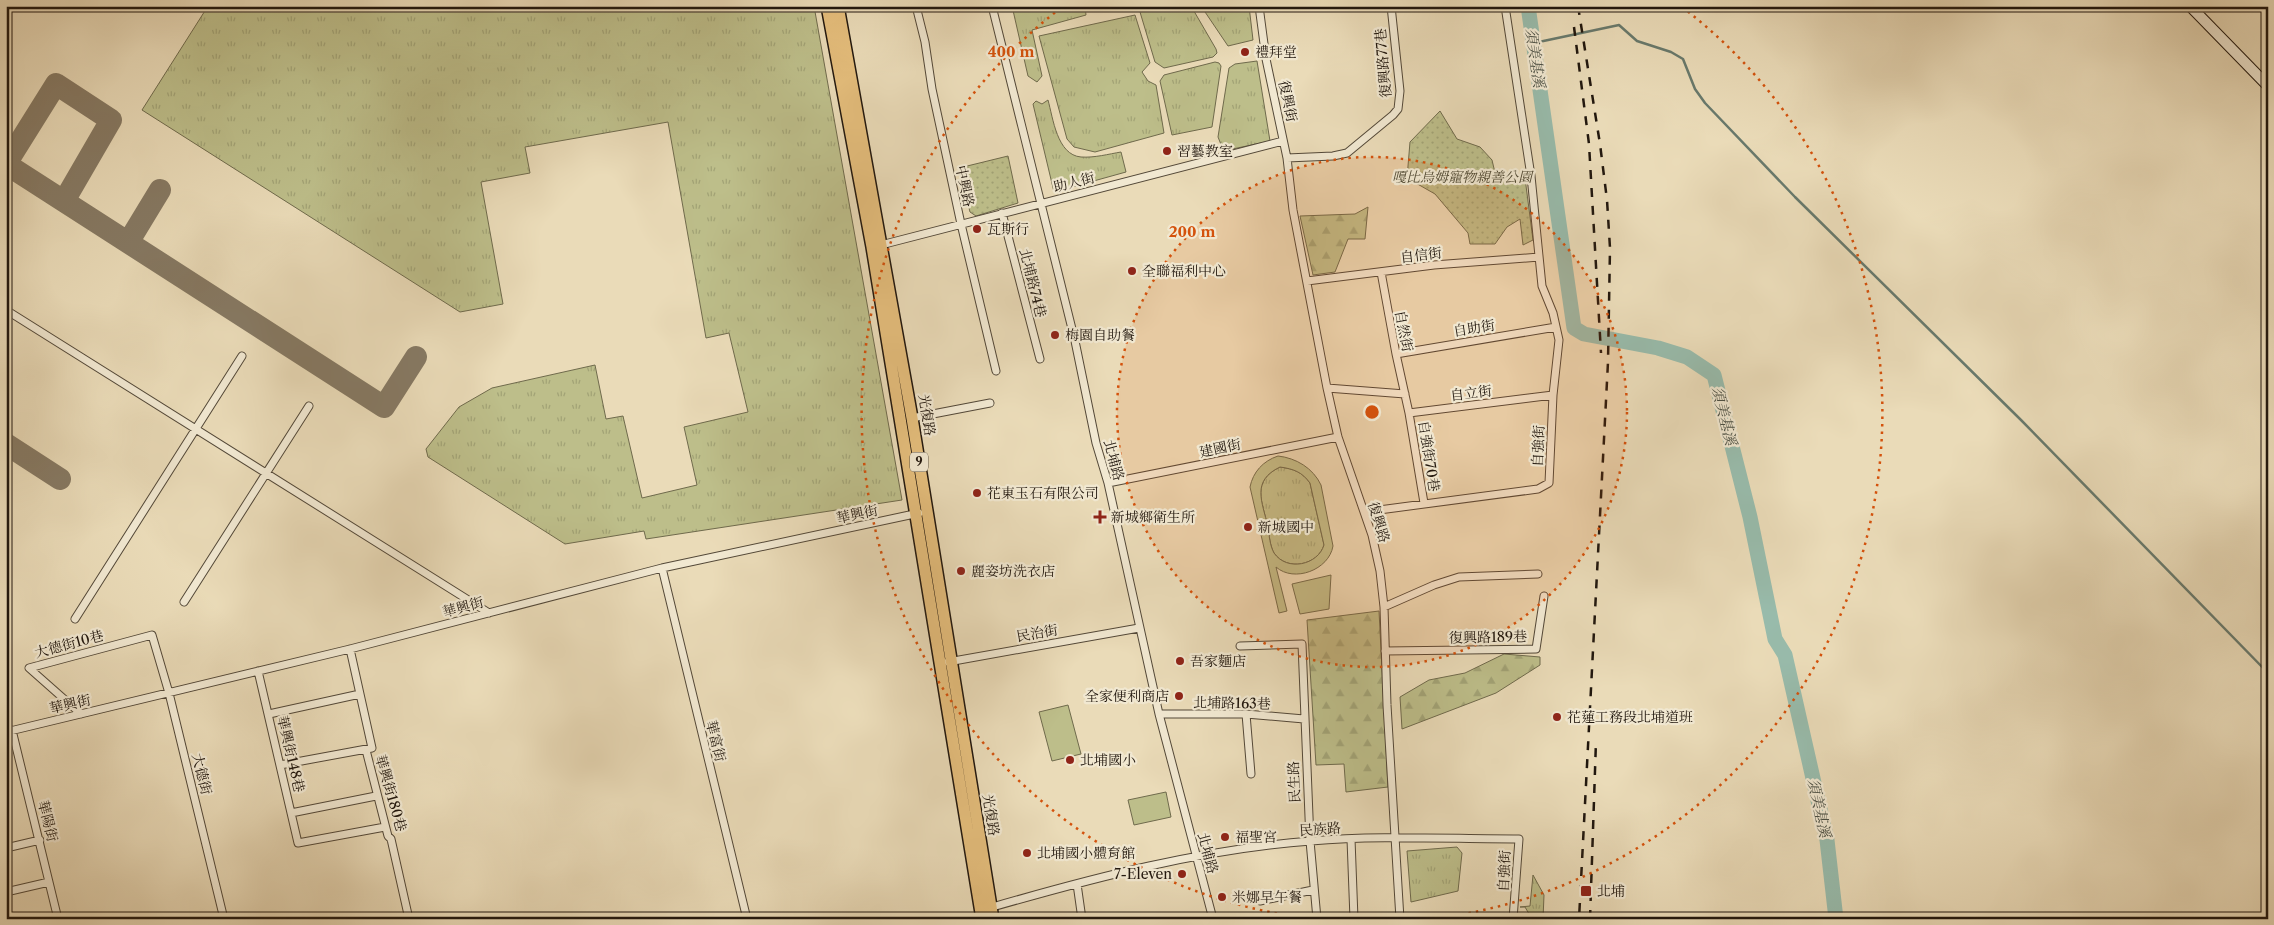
<svg xmlns="http://www.w3.org/2000/svg" width="2274" height="925" viewBox="0 0 2274 925" font-family="'Libre Caslon Text','Noto Serif TC',serif">
<style>
.grass{fill:url(#grass-tufts);stroke:#6f6a4c}
.forest{fill:url(#forest-firs);stroke:#6f6a4c}
.park{fill:url(#park-dots);stroke:#6f6a4c}
.pitch{fill:#bdbe8a;stroke:#6f6a4c;fill-rule:evenodd}
.lines{fill:none;stroke-linecap:round;stroke-linejoin:round}
.stream{stroke:#68796c;stroke-width:2.5}
.river{stroke:#98bbab;stroke-width:15}
.taxiway{stroke:#867963;stroke-width:22}
.street-casing{stroke:#534838;stroke-width:9}
.secondary-casing{stroke:#21170e;stroke-width:12}
.primary-casing{stroke:#21170e;stroke-width:14}
.street{stroke:#f1e8d1;stroke-width:7}
.secondary{stroke:#f1e8d1;stroke-width:10}
.primary{stroke:#e5be7c;stroke-width:11}
.rail{stroke:#21170e;stroke-width:2.5;stroke-dasharray:9 9;stroke-linecap:butt}
.ring{fill:none;stroke:#d4520c;stroke-width:2.5;stroke-dasharray:2.5 5}
.poi-dot{fill:#8f2418;stroke:#f1e8d1;stroke-width:2}
.labels{text-anchor:middle;stroke-width:4.5;stroke-linejoin:round;paint-order:stroke}
.shield{fill:#f1e8d1;stroke:#5f5648;stroke-width:1}
.shield-label{font-size:12px;font-weight:bold;fill:#21170e}
.poi-label{font-size:14px;fill:#21170e;stroke:#f1e8d1;text-anchor:start}
.street-label{font-size:14px;fill:#21170e;stroke:#f1e8d1}
.park-label{font-size:14px;font-style:italic;fill:#504933;stroke:#f1e8d1}
.water-label{font-size:15px;font-style:italic;fill:#4b5045;stroke:#f1e8d1}
.centre{fill:#d4520c;stroke:#f1e8d1;stroke-width:2.5}
.ring-label{font-size:15px;text-anchor:middle;font-weight:bold;fill:#d4520c;stroke:#f1e8d1;stroke-width:4.5;stroke-linejoin:round;paint-order:stroke}
</style>
<defs>
<pattern id="grass-tufts" width="24" height="20" patternUnits="userSpaceOnUse" patternTransform="scale(1.25)"><rect width="24" height="20" fill="#bdbe8a"/><path d="M3 7l-1-3M5 7V3M7 7l1-3M15 17l-1-3M17 17v-4M19 17l1-3" fill="none" stroke="#a2a376"/></pattern>
<pattern id="forest-firs" width="22" height="20" patternUnits="userSpaceOnUse" patternTransform="scale(1.25)"><rect width="22" height="20" fill="#bdbe8a"/><path d="M5 1l3.5 6h-7zM16 11l3.5 6h-7z" fill="#a2a376"/></pattern>
<pattern id="park-dots" width="8" height="8" patternUnits="userSpaceOnUse" patternTransform="scale(1.25)"><rect width="8" height="8" fill="#bdbe8a"/><path d="M2 2h.1M6 6h.1" fill="none" stroke="#a2a376" stroke-width="1.8" stroke-linecap="round"/></pattern>
</defs>
<rect width="100%" height="100%" fill="#eadbb8"/>
<filter id="stains"><feTurbulence type="fractalNoise" baseFrequency=".004" numOctaves="4"/><feColorMatrix values="0 0 0 0 .2 0 0 0 0 .09 0 0 0 0 .02 0 0 0 .5 -.17"/></filter>
<radialGradient id="worn" r=".72"><stop offset=".6" stop-color="#630" stop-opacity="0"/><stop offset="1" stop-color="#630" stop-opacity=".3"/></radialGradient>
<path class="grass" d="M208,6H814L902,500L646,539L644,531L565,544L428,457L426,449L459,407L492,388L595,365L606,419L623,416L642,498L697,485L684,427L748,412L729,333L706,338L668,122L525,147L530,173L481,182L503,304L460,312L142,110Z
M1012,6H1085L1086,15L1032,30L1042,76L1037,82L1028,76Z
M1164,6H1191L1216,49L1217,53L1213,57L1164,68L1155,62L1140,12Z
M1201,6H1249L1253,40L1228,46Z
M1135,15L1150,63L1142,72L1148,81L1156,85L1164,133L1095,152L1074,147L1067,139L1039,36Z
M1257,61L1270,141L1228,150L1222,147L1218,137L1229,68L1235,64Z
M1215,62L1219,63L1221,66L1212,127L1172,135L1160,81L1164,75Z
M1048,100C1053,118 1057,155 1081,157C1094,158 1109,154 1121,152L1126,172L1054,192L1033,104L1036,101L1042,104Z
M1280,467C1294,469 1302,472 1310,483L1324,545C1318,565 1287,572 1274,553C1270,546 1269,534 1268,527C1262,501 1251,481 1280,467Z
M1457,847L1462,853L1458,891L1411,902L1407,851Z
M1533,875L1544,895L1543,919H1532L1525,907H1520L1530,906Z"/>
<path class="forest" d="M1368,207L1365,239H1348L1335,272L1313,275L1300,216L1355,214Z
M1379,611L1388,787L1346,792L1344,764L1316,765L1307,620Z
M1504,654L1540,657V665L1496,693L1402,729L1400,697L1429,680L1465,673Z"/>
<path class="park" d="M1440,111L1457,139L1480,147L1492,160L1496,177L1513,181L1525,178L1533,240L1523,245L1520,219L1507,227L1495,244H1470L1468,233L1435,194L1407,178L1410,142Z
M1008,156L1018,203L976,216L970,212L959,168Z"/>
<path class="pitch" d="M1278,456C1296,458 1313,468 1321,485L1333,546C1329,570 1294,583 1276,567L1287,611L1279,613L1250,487C1253,472 1263,461 1278,456ZM1280,467C1294,469 1302,472 1310,483L1324,545C1318,565 1287,572 1274,553C1270,546 1269,535 1268,527C1262,501 1251,481 1280,467Z
M1331,575L1329,609L1300,614L1292,584Z
M1068,705L1081,754L1052,761L1039,712Z
M1166,792L1171,817L1134,825L1128,800Z"/>
<g class="lines">
<path class="stream" d="M1534,43L1619,25L1637,41L1671,52L1683,59L1695,89L1705,103L1795,197L2021,420L2268,673"/>
<path class="river" d="M1528,6L1574,328L1584,334L1658,348L1687,357L1714,375L1750,517L1775,639L1785,655L1827,840L1836,919"/>
<path class="taxiway" d="M6,164L384,407L416,357
M6,164L56,84L111,120L64,201
M129,241L160,190
M6,444L60,479"/>
<g class="street-casing">
<path id="street" d="M916,6L925,42L932,89L961,224L996,371
M992,6L1075,341L1096,443L1108,483L1159,714L1213,919
M1259,6L1266,59L1287,158L1293,210L1327,388L1338,437L1372,535L1380,571L1384,607L1387,705L1400,919
M1287,158L1333,156L1347,153L1393,115L1398,109L1400,91L1391,6
M1002,213L1040,359
M877,246L1283,141
M1381,272L1396,354L1409,413L1553,395
M1307,281L1434,265L1539,257
M6,310L489,613
M1396,354L1556,327
M1327,388L1405,394
M1409,413L1424,503
M912,418L990,403
M1108,483L1338,437
M1364,512L1538,489L1549,483L1553,395L1559,340L1553,313L1542,286L1531,176L1505,6
M662,568L747,919
M184,602L309,406
M1384,607L1434,585L1459,577L1538,574
M75,619L242,356
M1240,646L1302,644L1310,841L1317,919
M1385,651L1536,649L1544,596
M948,662L1139,628
M258,671L298,843L385,827
M81,714L29,668L152,635L169,693L224,919
M269,714L360,694
M1159,714H1246L1304,719
M1246,714L1251,774
M12,730L58,919
M6,732L350,649L662,568L919,513
M366,750L388,836L391,839L409,919
M280,765L372,748L350,649
M291,813L376,796
M1351,839L1354,919
M6,848L40,840
M1077,884L1082,919
M6,892L49,882
M1260,901L1313,890
M989,908C1093,878 1202,849 1311,841C1379,835 1450,839 1519,839L1513,919"/>
</g>
<g class="secondary-casing">
<path id="secondary" d="M2190,6L2268,86"/>
</g>
<g class="primary-casing">
<path id="primary" d="M827,6L872,247L982,919
M838,6L912,418L993,919"/>
</g>
<use href="#street" class="street"/>
<use href="#secondary" class="secondary"/>
<use href="#primary" class="primary"/>
<path class="rail" d="M1578,6L1600,144L1607,200L1610,248L1608,362L1579,919
M1574,27L1589,144L1601,353
M1590,919L1596,741"/>
</g>
<circle cx="1372" cy="412" r="255" fill="#d4520c" fill-opacity=".12"/>
<g class="ring">
<circle cx="1372" cy="412" r="255"/>
<path d="M1314 919A510 510 0 0 1 1062 7M1682 7A510 510 0 0 1 1430 919"/>
</g>
<g class="poi-dot">
<circle cx="1245" cy="52" r="5"/>
<circle cx="1167" cy="151" r="5"/>
<circle cx="977" cy="229" r="5"/>
<circle cx="1132" cy="271" r="5"/>
<circle cx="1055" cy="335" r="5"/>
<circle cx="977" cy="493" r="5"/>
<path d="M1097.5 509.5h5v5h5v5h-5v5h-5v-5h-5v-5h5z"/>
<circle cx="1248" cy="527" r="5"/>
<circle cx="961" cy="571" r="5"/>
<circle cx="1180" cy="661" r="5"/>
<circle cx="1179" cy="696" r="5"/>
<circle cx="1557" cy="717" r="5"/>
<circle cx="1070" cy="760" r="5"/>
<circle cx="1225" cy="837" r="5"/>
<circle cx="1027" cy="853" r="5"/>
<circle cx="1182" cy="874" r="5"/>
<rect x="1580" y="885" width="12" height="12" rx="2.5"/>
<circle cx="1222" cy="897" r="5"/>
</g>
<g class="labels">
<rect class="shield" x="910" y="452.5" width="18" height="19" rx="4"/>
<g class="shield-label">
<text x="919" y="466">9</text>
</g>
<g class="poi-label">
<text x="1255" y="57">禮拜堂</text>
<text x="1177" y="156">習藝教室</text>
<text x="987" y="234">瓦斯行</text>
<text x="1142" y="276">全聯福利中心</text>
<text x="1065" y="340">梅園自助餐</text>
<text x="987" y="498">花東玉石有限公司</text>
<text x="1111" y="522">新城鄉衛生所</text>
<text x="1258" y="532">新城國中</text>
<text x="971" y="576">麗姿坊洗衣店</text>
<text x="1190" y="666">吾家麵店</text>
<text x="1169" y="701" text-anchor="end">全家便利商店</text>
<text x="1567" y="722">花蓮工務段北埔道班</text>
<text x="1080" y="765">北埔國小</text>
<text x="1235" y="842">福聖宮</text>
<text x="1037" y="858">北埔國小體育館</text>
<text x="1172" y="879" text-anchor="end">7-Eleven</text>
<text x="1597" y="896">北埔</text>
<text x="1232" y="902">米娜早午餐</text>
</g>
<g class="street-label">
<text transform="translate(1383 63) rotate(-95)" y="5">復興路77巷</text>
<text transform="translate(1288 101) rotate(78)" y="5">復興街</text>
<text transform="translate(1074 182) rotate(-14)" y="5">助人街</text>
<text transform="translate(965 186) rotate(78)" y="5">中興路</text>
<text transform="translate(1421 255) rotate(-7)" y="5">自信街</text>
<text transform="translate(1033 283) rotate(76)" y="5">北埔路74巷</text>
<text transform="translate(1474 328) rotate(-9)" y="5">自助街</text>
<text transform="translate(1404 331) rotate(79)" y="5">自然街</text>
<text transform="translate(1471 393) rotate(-7)" y="5">自立街</text>
<text transform="translate(927 415) rotate(81)" y="5">光復路</text>
<text transform="translate(1538 446) rotate(-87)" y="5">自強街</text>
<text transform="translate(1220 448) rotate(-12)" y="5">建國街</text>
<text transform="translate(1429 456) rotate(81)" y="5">自強街70巷</text>
<text transform="translate(1114 460) rotate(75)" y="5">北埔路</text>
<text transform="translate(857 514) rotate(-12)" y="5">華興街</text>
<text transform="translate(1379 522) rotate(73)" y="5">復興路</text>
<text transform="translate(463 607) rotate(-15)" y="5">華興街</text>
<text transform="translate(1037 633) rotate(-10)" y="5">民治街</text>
<text transform="translate(1488 637) rotate(-1)" y="5">復興路189巷</text>
<text transform="translate(69 644) rotate(-15)" y="5">大德街10巷</text>
<text transform="translate(1232 703) rotate(1)" y="5">北埔路163巷</text>
<text transform="translate(70 704) rotate(-13)" y="5">華興街</text>
<text transform="translate(716 741) rotate(76)" y="5">華富街</text>
<text transform="translate(291 754) rotate(77)" y="5">華興街148巷</text>
<text transform="translate(202 774) rotate(76)" y="5">大德街</text>
<text transform="translate(1294 782) rotate(-93)" y="5">民生路</text>
<text transform="translate(391 793) rotate(74)" y="5">華興街180巷</text>
<text transform="translate(991 815) rotate(81)" y="5">光復路</text>
<text transform="translate(48 821) rotate(76)" y="5">華陽街</text>
<text transform="translate(1320 829) rotate(-4)" y="5">民族路</text>
<text transform="translate(1208 853) rotate(75)" y="5">北埔路</text>
<text transform="translate(1504 871) rotate(-87)" y="5">自強街</text>
</g>
<g class="park-label">
<text x="1462" y="182">嘎比烏姆寵物親善公園</text>
</g>
<g class="water-label">
<text transform="translate(1535 58) rotate(82)" y="5">須美基溪</text>
<text transform="translate(1724 416) rotate(76)" y="5">須美基溪</text>
<text transform="translate(1819 808) rotate(78)" y="5">須美基溪</text>
</g>
</g>
<circle cx="1372" cy="412" r="8" class="centre"/>
<g class="ring-label">
<text x="1011" y="57">400 m</text>
<text x="1192" y="237">200 m</text>
</g>
<rect width="2274" height="925" fill="none" stroke="#eadbb8" stroke-width="25"/>
<rect x="8" y="8" width="2259" height="910" fill="none" stroke="#21170e" stroke-width="2.5"/>
<rect x="12" y="12" width="2249" height="900" fill="none" stroke="#21170e"/>
<rect width="100%" height="100%" filter="url(#stains)"/>
<rect width="100%" height="100%" fill="url(#worn)"/>
</svg>
